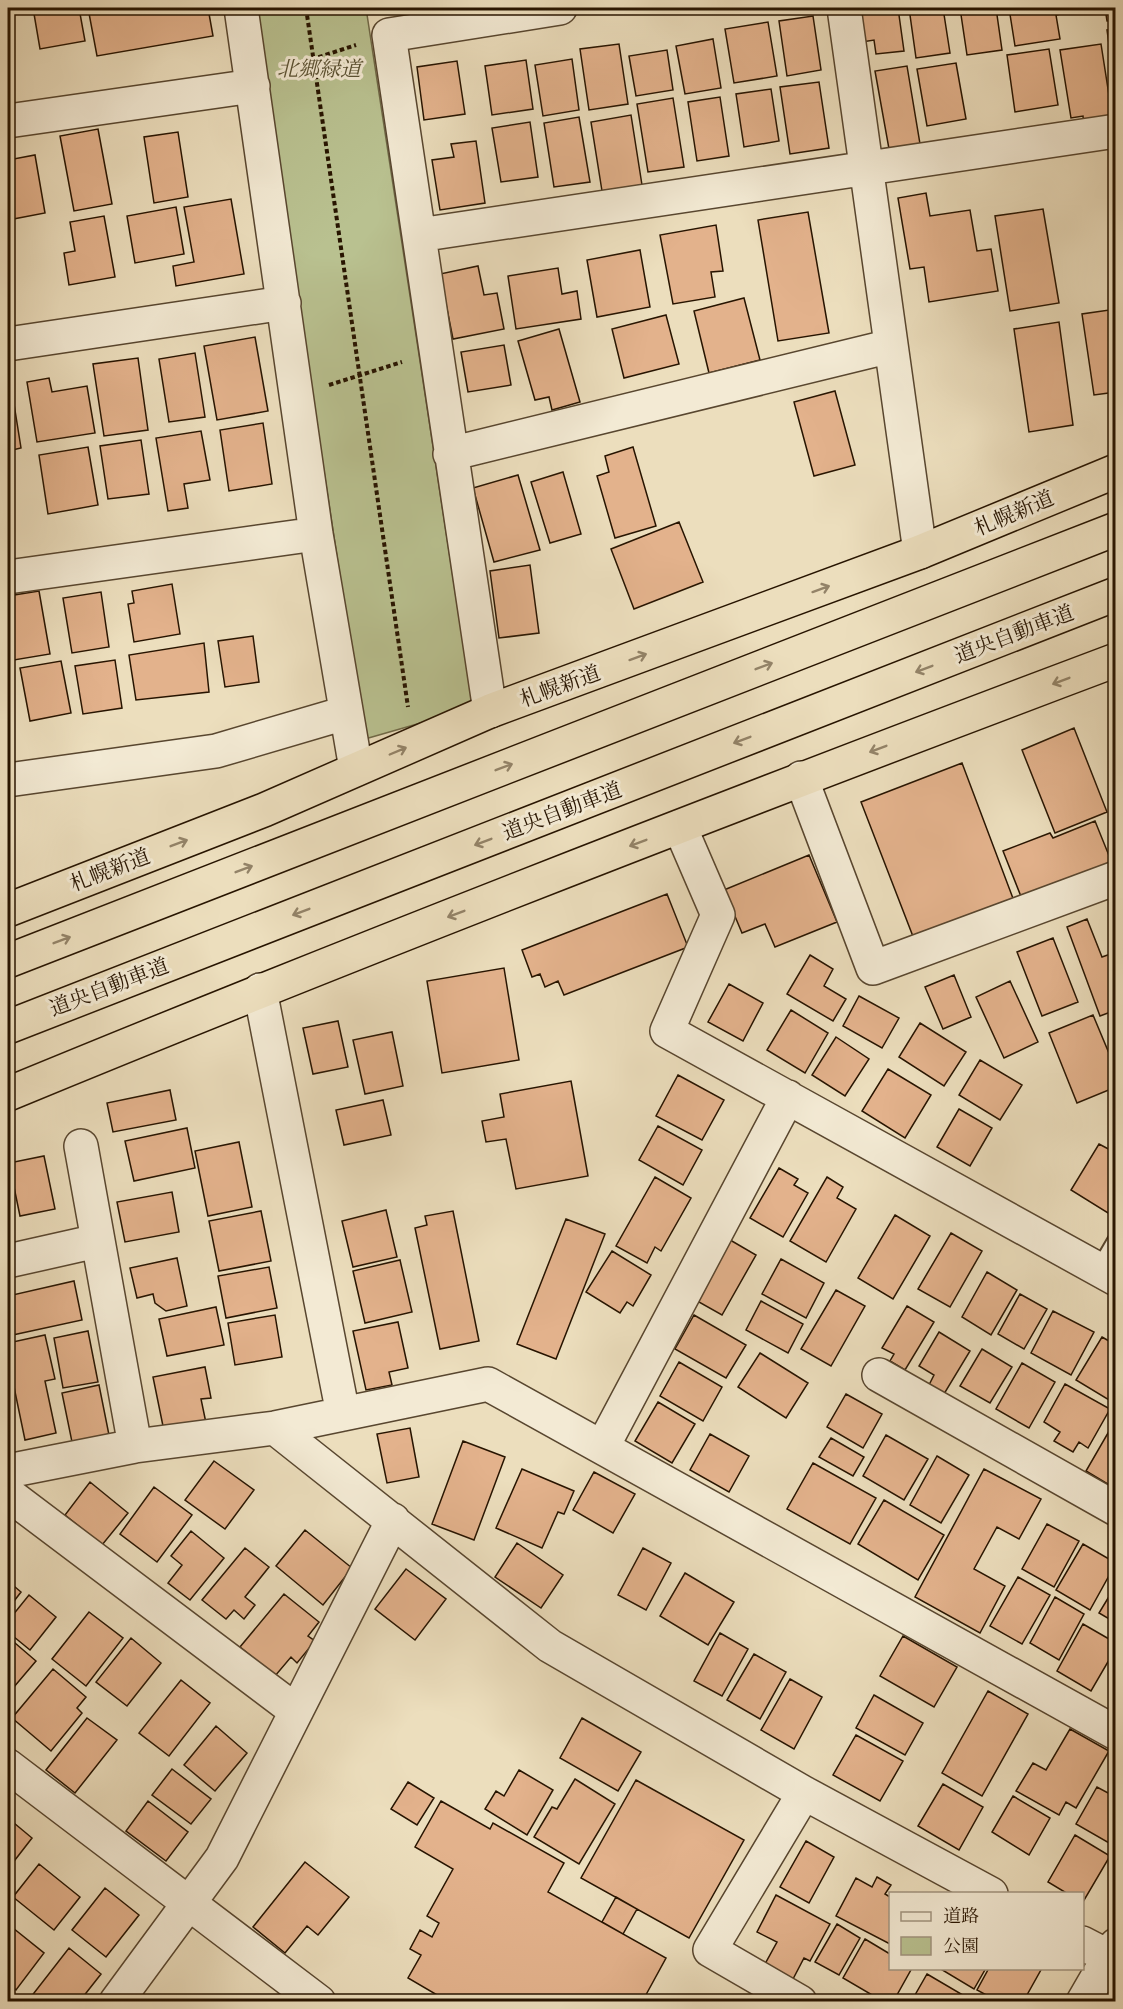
<svg xmlns="http://www.w3.org/2000/svg" width="1123" height="2009" viewBox="0 0 1123 2009" font-family="'Gentium Book Plus','Noto Serif JP',serif">
<style>
.green{fill:#b9c190;stroke:#706a48;stroke-width:1.5}
.building{fill:#e3b28c;stroke:#271400;stroke-width:1.5}
.lines{fill:none;stroke-linecap:round;stroke-linejoin:round}
.service-casing{stroke:#58462f;stroke-width:20}
.minor-casing{stroke:#58462f;stroke-width:36}
.trunk-casing{stroke:#271400;stroke-width:36}
.motorway-casing{stroke:#271400;stroke-width:36}
.path{stroke:#271400;stroke-width:4;stroke-dasharray:4.5 3;stroke-linecap:butt}
.service{stroke:#f3ead4;stroke-width:16}
.minor{stroke:#f3ead4;stroke-width:33}
.trunk{stroke:#ecdebd;stroke-width:33}
.motorway{stroke:#ecdebd;stroke-width:33}
.oneway{stroke:#938368}
.labels{text-anchor:middle;stroke-width:6;stroke-linejoin:round;paint-order:stroke}
.park-label{font-size:21px;font-style:italic;fill:#5a5132;stroke:#f3ead4}
.street-label{font-size:21px;fill:#271400;stroke:#f3ead4}
</style>
<rect width="100%" height="100%" fill="#ecdebd"/>
<filter id="stains"><feTurbulence type="fractalNoise" baseFrequency=".00333" numOctaves="4"/><feColorMatrix values="0 0 0 0 .2 0 0 0 0 .09 0 0 0 0 .02 0 0 0 .5 -.17"/></filter>
<radialGradient id="worn" r=".72"><stop offset=".6" stop-color="#630" stop-opacity="0"/><stop offset="1" stop-color="#630" stop-opacity=".3"/></radialGradient>
<path class="green" d="M253,8H366L473,708L365,739Z"/>
<path class="building" d="M33,8H79L85,41L40,49Z
M88,8H208L213,36L97,56Z
M857,8H898L904,51L876,54L874,40L862,42Z
M909,8H943L950,53L916,58Z
M960,8H996L1002,50L967,55Z
M1009,8H1064L1065,13L1056,15L1060,39L1015,46Z
M1105,8H1116V20L1107,21Z
M813,16L821,70L787,76L779,21Z
M768,22L777,76L734,83L725,29Z
M1116,29V94L1107,30Z
M713,39L721,88L685,94L676,46Z
M619,44L628,104L589,110L580,49Z
M1101,44L1113,121L1084,125L1083,116L1071,118L1060,50Z
M1049,49L1058,105L1015,112L1007,55Z
M667,50L673,90L636,96L629,56Z
M572,59L579,110L543,116L535,65Z
M526,60L533,109L492,115L485,66Z
M457,61L465,114L424,120L417,67Z
M956,63L966,119L927,126L917,69Z
M907,66L920,144L889,149L875,71Z
M819,82L829,148L790,154L780,87Z
M771,89L779,141L744,147L736,94Z
M720,97L729,156L697,161L688,102Z
M673,98L684,167L648,172L637,104Z
M631,115L642,185L602,191L591,122Z
M579,117L590,182L554,187L544,123Z
M530,122L538,177L501,182L492,128Z
M98,129L112,204L74,211L60,136Z
M178,132L188,197L154,203L144,137Z
M476,141L485,203L440,210L432,160L454,157L451,144Z
M35,155L45,213L8,220V160Z
M926,193L930,216L970,210L977,251L991,249L998,291L929,302L924,267L910,269L898,198Z
M1116,196V248L1109,197Z
M231,199L244,274L176,286L173,266L194,262L184,207Z
M176,207L184,254L135,263L127,216Z
M1043,209L1059,303L1010,311L995,216Z
M808,212L829,333L778,341L758,220Z
M104,216L115,277L69,285L64,253L75,251L70,222Z
M716,225L723,271L711,272L715,297L673,304L660,235Z
M640,250L650,307L597,317L587,260Z
M478,266L484,295L497,293L504,329L453,339L440,274Z
M558,268L562,294L577,291L581,319L516,329L508,276Z
M744,298L760,360L709,373L694,311Z
M1116,309V392L1094,395L1082,314Z
M666,315L679,364L624,378L612,329Z
M1059,322L1073,425L1029,432L1014,329Z
M559,329L580,402L552,410L549,397L535,400L518,341Z
M255,337L268,411L217,420L204,346Z
M504,345L511,385L468,392L461,352Z
M195,353L205,417L169,422L159,359Z
M138,358L148,430L104,436L93,364Z
M49,378L52,392L87,386L95,433L37,442L27,382Z
M835,391L855,465L814,476L794,402Z
M14,404L21,448L8,451V406Z
M263,423L272,484L229,491L220,430Z
M201,431L210,480L184,484L188,508L168,511L156,438Z
M141,440L149,494L108,499L100,446Z
M88,447L98,505L48,514L39,455Z
M633,447L656,526L615,538L597,476L609,472L605,456Z
M563,472L581,534L550,543L531,482Z
M518,475L540,550L494,562L473,488Z
M679,522L703,582L634,609L611,549Z
M530,565L539,633L499,638L490,571Z
M172,584L180,634L134,642L128,604L134,603L132,591Z
M39,591L50,654L14,660L8,621V596Z
M101,592L109,647L72,653L63,598Z
M253,636L259,682L225,687L218,641Z
M204,643L209,692L136,700L129,655Z
M115,660L122,708L83,714L75,666Z
M61,661L71,713L30,721L20,668Z
M1074,728L1107,812L1055,833L1022,750Z
M962,763L1014,901L914,939L861,802Z
M1095,821L1112,863L1022,899L1003,851L1050,833L1053,838Z
M809,855L837,922L775,947L765,924L742,933L724,890Z
M667,894L688,947L564,995L558,981L545,987L540,974L532,977L522,950Z
M1087,919L1102,957L1116,952V1010L1100,1016L1067,927Z
M1053,938L1078,1002L1042,1016L1017,952Z
M810,955L833,969L824,986L846,999L833,1021L787,994Z
M504,968L519,1060L442,1073L427,981Z
M954,975L971,1017L943,1029L925,987Z
M1010,981L1038,1042L1004,1058L976,997Z
M729,984L763,1003L743,1041L708,1022Z
M859,996L899,1018L882,1048L843,1026Z
M791,1010L828,1033L805,1073L767,1050Z
M1093,1015L1116,1070V1087L1077,1103L1049,1033Z
M338,1021L348,1067L313,1074L303,1028Z
M920,1023L966,1052L944,1086L899,1057Z
M392,1032L403,1086L365,1094L353,1040Z
M836,1037L869,1059L845,1096L812,1075Z
M980,1060L1022,1085L1000,1120L959,1095Z
M888,1069L931,1095L905,1138L862,1111Z
M678,1075L724,1100L702,1140L656,1116Z
M571,1081L588,1176L516,1189L506,1139L486,1142L482,1121L504,1117L500,1094Z
M170,1090L176,1120L113,1132L107,1103Z
M383,1100L391,1135L344,1145L336,1110Z
M959,1109L992,1128L970,1166L937,1147Z
M658,1126L702,1150L683,1185L639,1160Z
M187,1128L195,1168L134,1181L125,1141Z
M239,1142L252,1207L208,1216L195,1151Z
M1099,1144L1116,1153V1200L1108,1213L1071,1190Z
M44,1156L55,1209L20,1216L9,1163Z
M779,1168L798,1179L794,1185L808,1193L783,1237L750,1218Z
M655,1177L691,1198L661,1251L655,1247L647,1263L616,1246Z
M827,1177L843,1187L837,1198L856,1209L826,1262L790,1241Z
M172,1192L179,1232L125,1242L117,1202Z
M386,1210L397,1257L353,1267L342,1221Z
M261,1211L271,1261L219,1271L209,1221Z
M453,1211L479,1341L440,1349L415,1228L427,1225L425,1216Z
M895,1215L930,1236L893,1299L858,1278Z
M566,1219L605,1234L556,1359L517,1344Z
M951,1233L982,1251L950,1307L918,1289Z
M725,1237L756,1255L722,1315L690,1297Z
M612,1251L651,1275L633,1306L627,1302L620,1313L586,1292Z
M177,1258L187,1306L166,1311L155,1303L153,1294L137,1298L130,1268Z
M781,1259L824,1283L806,1318L762,1294Z
M400,1260L412,1312L365,1323L353,1271Z
M269,1267L277,1308L226,1318L218,1276Z
M987,1272L1017,1290L991,1335L962,1317Z
M74,1281L82,1320L8,1336V1296Z
M836,1290L865,1306L831,1366L801,1349Z
M1020,1294L1047,1309L1024,1349L998,1334Z
M761,1301L803,1324L788,1353L746,1330Z
M907,1306L934,1322L905,1370L890,1361L894,1354L882,1348Z
M216,1307L224,1345L167,1356L159,1319Z
M1053,1311L1094,1332L1071,1375L1031,1353Z
M275,1315L282,1357L235,1365L228,1323Z
M694,1315L746,1345L726,1378L675,1349Z
M398,1322L408,1368L389,1372L392,1385L366,1390L353,1331Z
M88,1331L98,1382L63,1388L54,1338Z
M939,1332L970,1351L944,1394L929,1385L934,1375L919,1366Z
M45,1335L55,1379L45,1381L56,1433L25,1440L8,1358V1343Z
M1102,1337L1116,1345L1114,1403L1076,1380Z
M982,1349L1012,1367L990,1403L960,1386Z
M760,1353L808,1383L786,1418L738,1387Z
M679,1362L722,1387L703,1421L660,1396Z
M1022,1363L1055,1382L1029,1428L996,1409Z
M205,1367L211,1398L201,1399L206,1423L164,1431L153,1377Z
M1065,1384L1110,1409L1088,1448L1079,1442L1073,1452L1054,1441L1060,1432L1044,1422Z
M99,1385L110,1440L73,1447L62,1393Z
M846,1394L882,1414L863,1448L827,1427Z
M658,1402L695,1424L672,1463L635,1441Z
M1112,1426L1116,1428V1489L1086,1471Z
M410,1428L419,1477L387,1483L377,1434Z
M710,1434L749,1456L729,1492L690,1470Z
M886,1435L928,1459L904,1500L863,1476Z
M831,1438L864,1457L853,1476L819,1457Z
M463,1441L505,1457L474,1540L432,1524Z
M937,1456L969,1475L941,1523L910,1505Z
M214,1461L254,1490L225,1529L185,1500Z
M813,1463L876,1498L850,1544L787,1509Z
M522,1469L574,1491L564,1514L558,1512L542,1548L496,1528Z
M984,1469L1041,1499L1019,1539L997,1527L974,1569L1005,1586L980,1633L915,1597Z
M594,1472L635,1494L613,1533L573,1510Z
M90,1482L128,1513L102,1545L65,1515Z
M154,1487L192,1515L157,1562L120,1534Z
M884,1500L944,1535L918,1580L858,1544Z
M1047,1524L1079,1541L1054,1587L1022,1569Z
M305,1530L352,1568L323,1605L276,1566Z
M191,1531L224,1558L190,1600L168,1583L182,1565L171,1556Z
M517,1543L563,1575L541,1608L495,1577Z
M1083,1544L1116,1563L1090,1610L1056,1590Z
M245,1548L269,1567L245,1597L255,1605L244,1619L234,1610L226,1619L202,1600Z
M643,1548L671,1563L646,1610L618,1595Z
M406,1569L446,1599L415,1640L375,1609Z
M685,1573L734,1602L708,1645L660,1616Z
M1018,1577L1050,1595L1022,1644L990,1626Z
M8,1581L21,1592L8,1609Z
M1116,1585V1623L1099,1613Z
M284,1594L319,1622L308,1636L315,1641L297,1663L291,1657L275,1676L240,1647Z
M29,1595L56,1617L30,1650L8,1632V1621Z
M1055,1597L1084,1614L1059,1660L1030,1643Z
M89,1612L123,1638L86,1686L52,1659Z
M1083,1624L1116,1643V1648L1091,1691L1057,1671Z
M720,1633L748,1649L722,1696L694,1681Z
M903,1636L957,1667L934,1707L880,1676Z
M8,1637L36,1661L8,1694Z
M131,1638L161,1663L127,1706L96,1682Z
M754,1654L786,1672L760,1719L727,1700Z
M53,1669L86,1697L77,1708L82,1713L51,1751L12,1718Z
M790,1679L822,1697L794,1749L761,1730Z
M181,1680L210,1703L169,1756L139,1733Z
M988,1691L1028,1714L982,1796L942,1773Z
M874,1695L923,1723L905,1755L856,1728Z
M87,1718L117,1740L75,1793L46,1770Z
M582,1718L641,1752L618,1791L560,1758Z
M216,1726L247,1753L215,1791L184,1765Z
M1070,1729L1109,1751L1076,1808L1066,1802L1059,1815L1016,1791L1033,1763L1046,1770Z
M856,1735L903,1761L880,1801L833,1775Z
M172,1769L211,1799L191,1824L152,1795Z
M519,1770L553,1790L527,1835L485,1809L496,1791L504,1796Z
M575,1779L615,1804L579,1864L534,1837L552,1807L557,1809Z
M1116,1779V1847L1076,1824L1097,1787L1108,1793Z
M636,1780L744,1840L689,1938L581,1878Z
M408,1782L434,1798L417,1825L391,1809Z
M943,1784L983,1807L959,1850L918,1826Z
M1013,1796L1050,1818L1029,1855L992,1832Z
M148,1801L188,1832L166,1861L126,1831Z
M441,1801L490,1829L493,1823L564,1863L548,1892L666,1958L642,2002H449L408,1978L421,1955L410,1949L420,1930L432,1937L439,1923L427,1916L453,1869L415,1847Z
M8,1818L32,1838L8,1869Z
M1075,1835L1110,1856L1083,1902L1082,1894H1068L1048,1882Z
M806,1841L834,1857L809,1903L780,1887Z
M305,1862L349,1897L318,1935L307,1926L285,1953L253,1927Z
M39,1864L80,1897L54,1930L13,1897Z
M877,1877L891,1885L885,1894L890,1897V1944L836,1916L856,1878L872,1887Z
M105,1888L139,1915L106,1957L72,1930Z
M776,1895L830,1924L810,1961L804,1958L793,1979L765,1964L777,1942L757,1932Z
M616,1897L637,1909L623,1934L602,1922Z
M837,1924L860,1938L839,1975L815,1962Z
M13,1928L44,1953L16,1990L8,1983V1935Z
M865,1939L890,1954V1968H912L893,2002H884L843,1978Z
M69,1948L101,1974L79,2002H27Z
M939,1968H986L974,1989Z
M989,1968H1042L1023,2002H999L977,1990Z
M927,1974L968,1998L966,2002H911Z"/>
<g class="lines">
<g class="service-casing">
<path id="service" d="M1099,1270L1116,1241"/>
</g>
<g class="minor-casing">
<path id="minor" d="M241,8L316,534L356,769
M844,8L920,552
M8,121L253,86
M419,235L1116,131
M8,344L284,303
M450,454L891,346
M8,577L316,534
M490,711L389,35L560,8
M801,778L873,968L1116,878
M8,780L216,751L345,713
M680,827L718,915L667,1031L1116,1279
M260,990L343,1414
M81,1146L135,1446
M8,1261L97,1241
M879,1375L1116,1509
M275,1428L550,1646L804,1793L991,1894
M603,1446L788,1097
M8,1471L135,1446L275,1428L488,1384L1116,1733
M8,1494L296,1711
M8,1766L319,2002
M1082,1943L1109,1957
M116,2002L222,1858L393,1520
M800,2002L710,1950L804,1793
M1083,2002L1116,1945"/>
</g>
<g class="trunk-casing">
<path id="trunk" d="M8,910L264,810L490,711L920,552L1116,471
M8,1094C374,943 744,800 1116,660"/>
</g>
<g class="motorway-casing">
<path id="motorway" d="M8,961L1116,529
M8,1027L1116,594"/>
</g>
<path class="path" d="M306,8L408,707
M284,72L313,59L356,45
M329,385L402,362"/>
<use href="#service" class="service"/>
<use href="#minor" class="minor"/>
<use href="#trunk" class="trunk"/>
<use href="#motorway" class="motorway"/>
</g>
<defs><path id="oneway-shaft" d="M-6 0H5M1.5-3L5.5 0L1.5 3" fill="none" stroke-width="1.6" stroke-linecap="round" stroke-linejoin="round" transform="scale(1.5)"/></defs>
<g class="oneway">
<use href="#oneway-shaft" transform="translate(821 589) rotate(-20)"/>
<use href="#oneway-shaft" transform="translate(638 657) rotate(-20)"/>
<use href="#oneway-shaft" transform="translate(764 666) rotate(-21)"/>
<use href="#oneway-shaft" transform="translate(924 669) rotate(159)"/>
<use href="#oneway-shaft" transform="translate(1061 681) rotate(159)"/>
<use href="#oneway-shaft" transform="translate(742 740) rotate(159)"/>
<use href="#oneway-shaft" transform="translate(878 749) rotate(159)"/>
<use href="#oneway-shaft" transform="translate(398 751) rotate(-23)"/>
<use href="#oneway-shaft" transform="translate(504 767) rotate(-21)"/>
<use href="#oneway-shaft" transform="translate(483 842) rotate(159)"/>
<use href="#oneway-shaft" transform="translate(179 843) rotate(-21)"/>
<use href="#oneway-shaft" transform="translate(638 843) rotate(159)"/>
<use href="#oneway-shaft" transform="translate(244 869) rotate(-21)"/>
<use href="#oneway-shaft" transform="translate(301 912) rotate(159)"/>
<use href="#oneway-shaft" transform="translate(456 914) rotate(159)"/>
<use href="#oneway-shaft" transform="translate(62 940) rotate(-21)"/>
</g>
<g class="labels">
<g class="park-label">
<text x="319" y="76">北郷緑道</text>
</g>
<g class="street-label">
<text transform="translate(1014 513) rotate(-23)" y="7">札幌新道</text>
<text transform="translate(1014 634) rotate(-21)" y="7">道央自動車道</text>
<text transform="translate(560 686) rotate(-20)" y="7">札幌新道</text>
<text transform="translate(562 811) rotate(-21)" y="7">道央自動車道</text>
<text transform="translate(110 870) rotate(-21)" y="7">札幌新道</text>
<text transform="translate(109 987) rotate(-21)" y="7">道央自動車道</text>
</g>
</g>
<rect width="1123" height="2009" fill="none" stroke="#ecdebd" stroke-width="30"/>
<rect x="9" y="9" width="1105" height="1991" fill="none" stroke="#271400" stroke-width="3"/>
<rect x="15" y="15" width="1093" height="1979" fill="none" stroke="#271400" stroke-width="1.5"/>
<rect x="889" y="1892" width="195" height="78" fill="#f3ead4" stroke="#a1947f" stroke-width="1.5"/>
<rect x="901" y="1912" width="30" height="9" fill="#f3ead4" stroke="#a1947f" stroke-width="1.5"/>
<text x="943" y="1922" font-size="18" fill="#271400">道路</text>
<rect x="901" y="1937" width="30" height="18" fill="#b9c190" stroke="#a1947f" stroke-width="1.5"/>
<text x="943" y="1952" font-size="18" fill="#271400">公園</text>
<rect width="100%" height="100%" filter="url(#stains)"/>
<rect width="100%" height="100%" fill="url(#worn)"/>
</svg>
